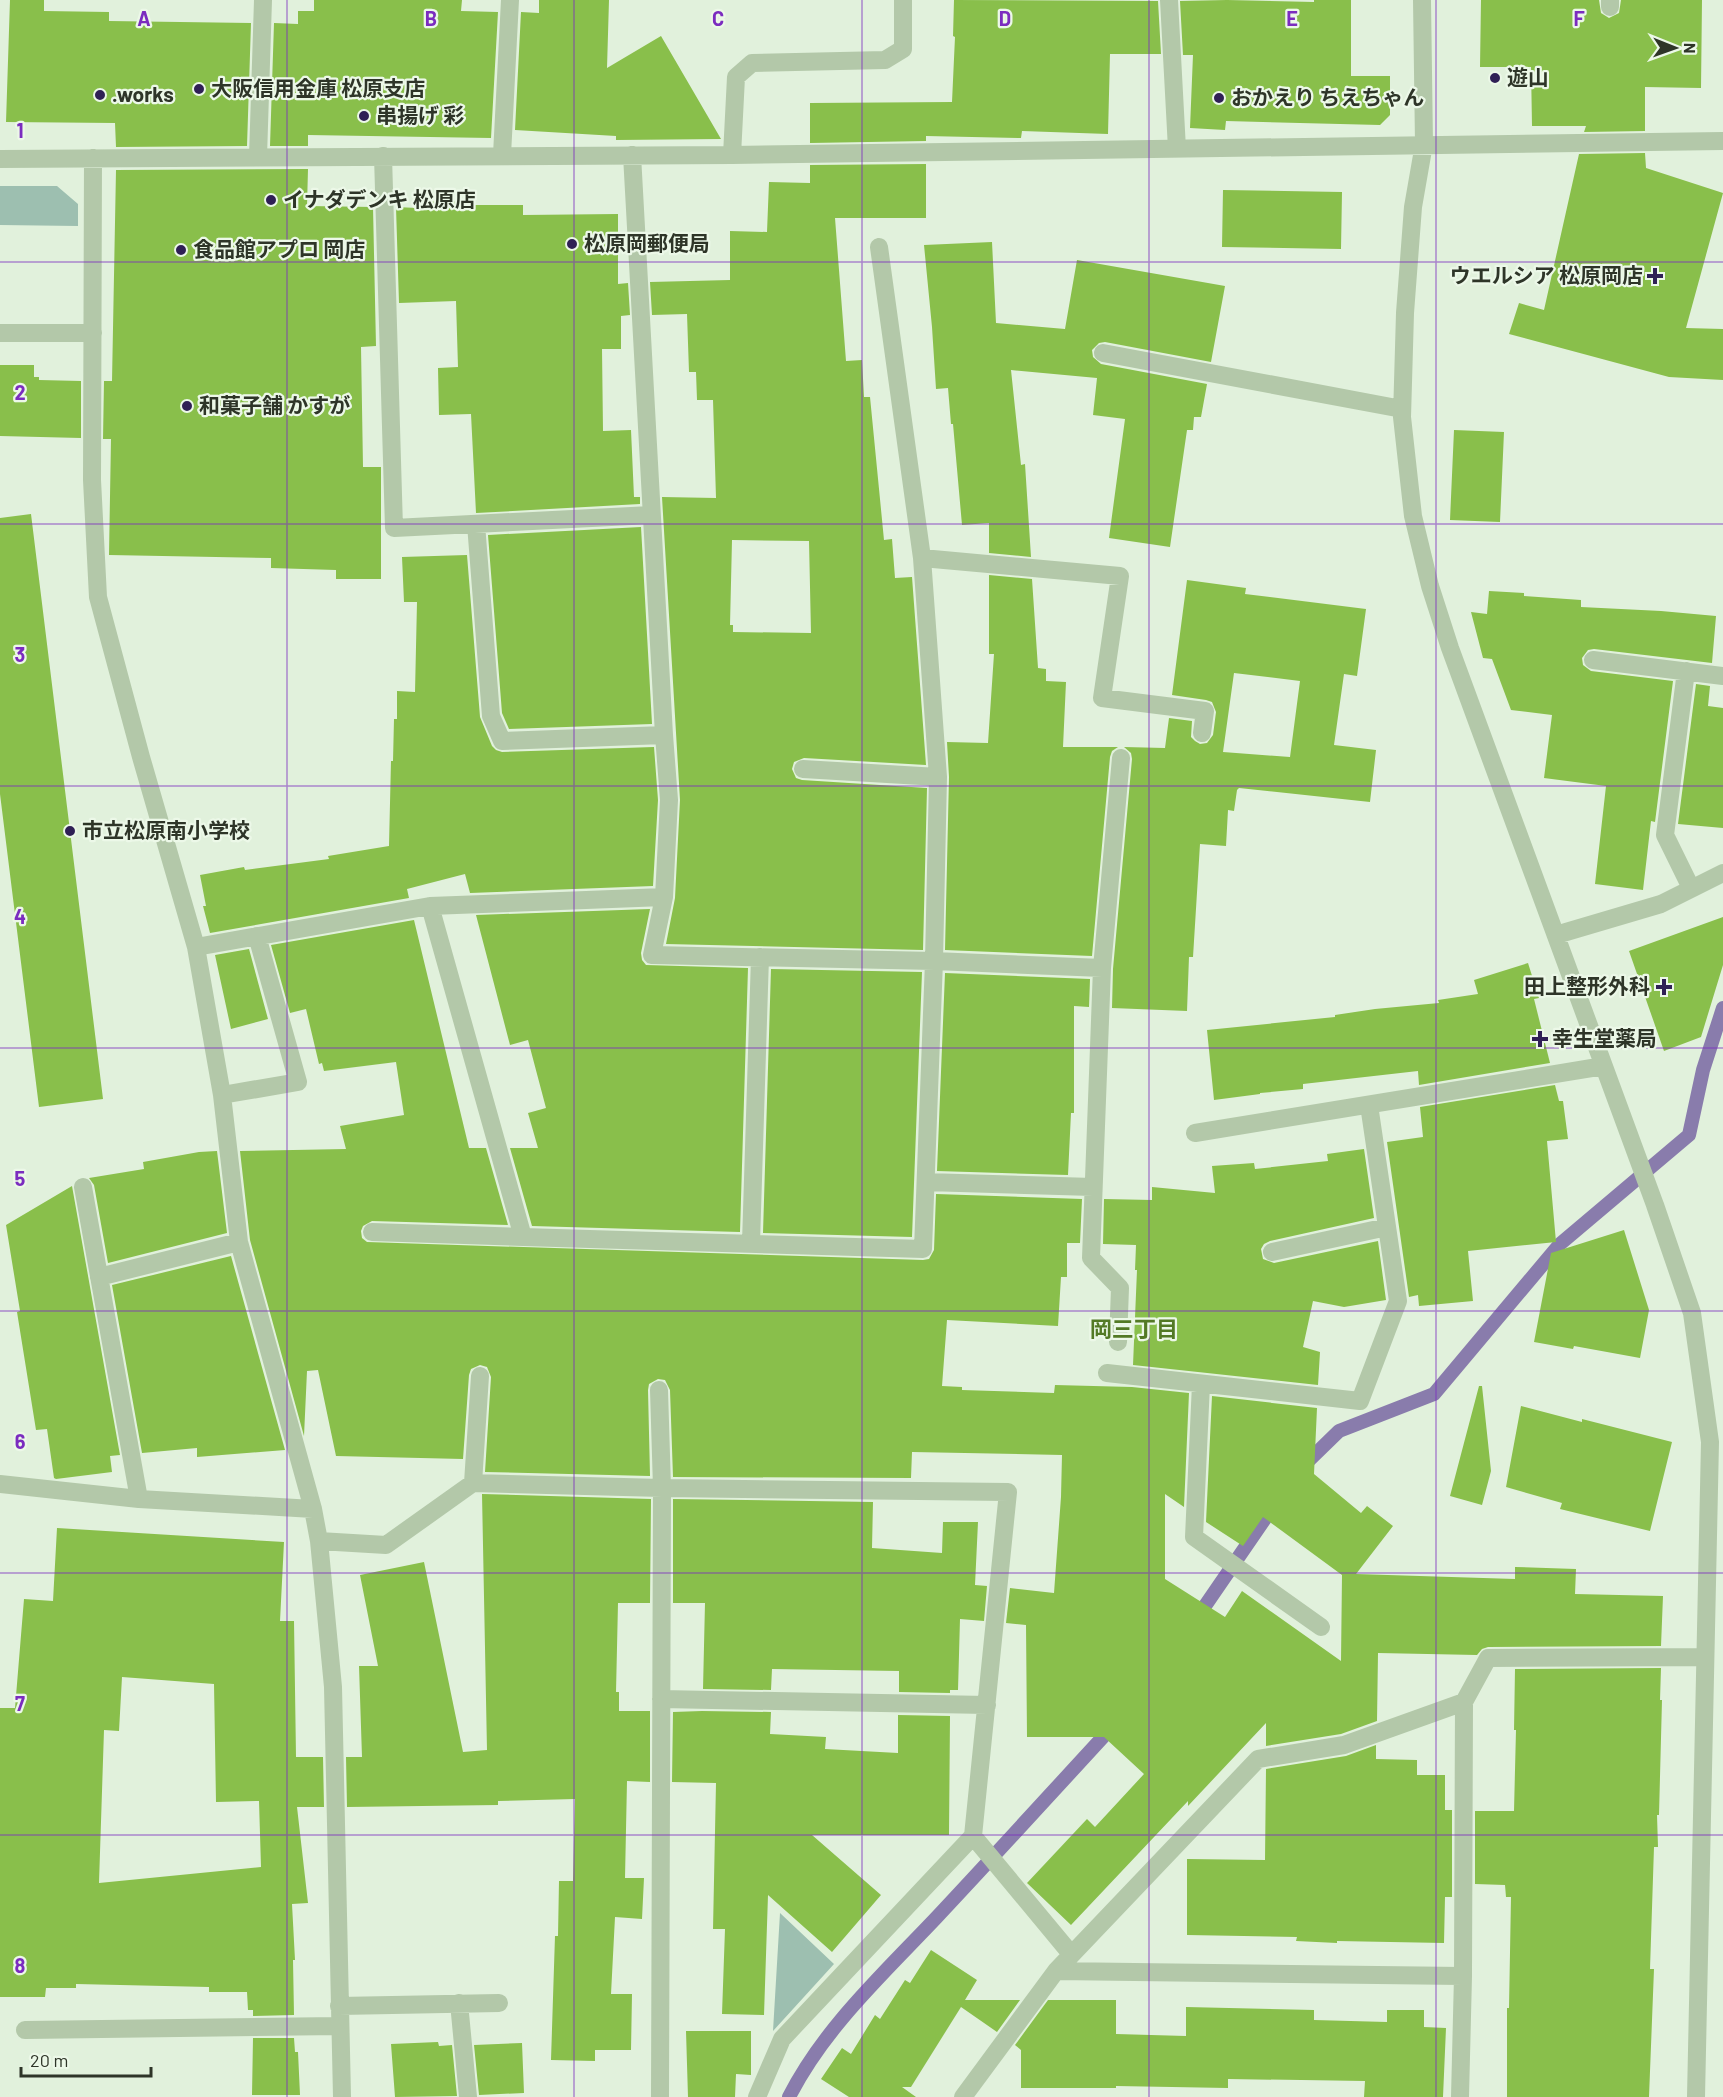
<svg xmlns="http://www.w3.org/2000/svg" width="1723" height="2097" viewBox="0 0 1723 2097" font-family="Barlow,'Noto Sans JP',sans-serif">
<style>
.green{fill:#9dbfb0}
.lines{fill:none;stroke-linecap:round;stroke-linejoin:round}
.stream{stroke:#897cac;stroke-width:14}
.building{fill:#89bf4b;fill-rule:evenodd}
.minor{stroke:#b3c8a9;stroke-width:18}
.grid{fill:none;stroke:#7b2cbf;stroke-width:1.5;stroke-opacity:0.55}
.poi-dot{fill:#2f2055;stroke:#ecf8e8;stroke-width:2}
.labels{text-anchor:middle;stroke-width:4.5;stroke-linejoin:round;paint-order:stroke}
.poi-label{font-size:21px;font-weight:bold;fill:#2e3528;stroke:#ecf8e8;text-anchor:start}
.neighbourhood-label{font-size:22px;font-weight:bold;fill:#537a25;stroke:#ecf8e8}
.grid-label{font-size:20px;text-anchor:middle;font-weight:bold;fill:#7b2cbf;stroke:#ecf8e8;stroke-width:4.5;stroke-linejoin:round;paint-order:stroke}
</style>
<rect width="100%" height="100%" fill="#e1f1dc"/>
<path class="green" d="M0,186H57L78,204V226L0,225Z
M780,1913L834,1964L773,2031Z"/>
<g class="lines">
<path class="stream" d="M1302,1467L1339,1431L1434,1394L1560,1244L1689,1135L1703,1070L1723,1008
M1196,1619L1275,1504
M789,2097C824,2028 883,1974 936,1918C996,1854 1055,1789 1115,1724"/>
</g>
<path class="building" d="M10,0H44V11L109,12V21L251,23L247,146L116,147L115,123L6,122Z
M314,0H462L461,11L498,12L491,138L308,135V146H270L274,23L298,24V11H314Z
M539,0H609L607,68L661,36L721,139L616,140V136L515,130L521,12L539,13Z
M954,0L1158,1L1161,54H1110L1108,134L1022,131L1021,138L926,136V141L810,143V103L952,102L955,37L953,36Z
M1227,0L1314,2V0H1351V76H1390V115L1380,125L1226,121L1225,130L1190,128L1193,55H1183L1180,1Z
M1481,0H1599L1601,13L1609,18L1619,13L1621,0H1702L1701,88L1645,87V131L1584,132L1586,126H1532L1531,67H1480Z
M1645,153L1646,168L1723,193L1686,328L1723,329V380L1669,377L1509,334L1519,303L1544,310L1579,154Z
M926,164V218H835L846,361L862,360L864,397H870L884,540L892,539L895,578L912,577L926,765L804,758L794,762L792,769L796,778L802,780L927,788L923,950L666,944L675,898L680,800L662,497L716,498L713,400H697L696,372H689L687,314L652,315L650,282L730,280V231L767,232L769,182L810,183V165ZM732,540L809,541L811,633L733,632V625H730Z
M308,169L307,206L373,207L376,346L361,347L363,467H381V579H336V570L271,568V558L109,555L111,439H103L104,381H112L116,170Z
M1223,190L1342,192L1341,249L1222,247Z
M461,201V205H523V215L618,214V284L628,283L630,315L621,316V349H602L603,431L631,430L634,497H640V504L476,513L471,414L439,415L438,368L458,367L456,301L399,303L396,207L417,208L416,202Z
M992,242L996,323L1065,329L1077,260L1225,286L1211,362L1105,342L1099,343L1092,350L1093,357L1101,364L1207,384L1201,417H1194L1193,430H1187L1170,547L1109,538L1125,419L1093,415L1097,378L1011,370L1021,465L1025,464L1031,557L989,553V523L962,525L953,424H951L948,388L936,389L932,327L924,245Z
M0,365H34V377H39V380L81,381V438L0,436Z
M1454,430L1504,432L1500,522L1450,520Z
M31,514L103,1099L39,1107L0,794V518Z
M641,527L652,724L509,729L502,713L488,535Z
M467,555L480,717L492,746L496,750L502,752L654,747L658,800L653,886L470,893L465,874L407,889L409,898L210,933L203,906H206L200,875L244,867L245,870L329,859L328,856L389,846L391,761H393L394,719H397V691L415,692L417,602H404L402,557Z
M989,575L1032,579L1038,668L1046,669V681L1066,682L1063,747H1118L1112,751L1110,757L1092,956L945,950L949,777L947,742L988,743L994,654H989Z
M1187,580L1246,588L1245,594L1366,609L1357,676L1344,674L1334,745L1376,750L1370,802L1239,788L1237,790L1234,811L1228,810L1226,846L1200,844L1193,957H1189L1187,1011L1112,1008L1113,969L1132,759L1131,753L1124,747L1165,748L1169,718L1192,721L1191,737L1195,741L1200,744L1207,743L1213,735L1216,712L1212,702L1206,700L1172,695ZM1234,673L1300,681L1290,757L1223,752Z
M1489,591L1524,593V596L1581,600V607L1661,611L1716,616L1712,663L1594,649L1588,650L1582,658L1583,665L1591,671L1673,681L1655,822L1651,821L1643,890L1595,884L1606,786L1544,778L1552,715L1511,710L1492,659L1483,658L1471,612L1487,614Z
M1696,684L1710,686L1708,706L1723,708V828L1678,824Z
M650,909L641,953L642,960L646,965L748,968L740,1232L532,1226L510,1148H538L528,1113L546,1108L528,1040L510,1045L476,915Z
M1723,917V965L1701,1037L1664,1051L1629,951Z
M414,920L469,1148H486L508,1225L372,1221L363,1226L361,1231L362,1238L367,1242L923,1260L929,1259L934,1250L936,1194L1082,1199L1080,1243H1067V1277H1061L1058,1326L947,1320L942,1386L962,1387V1390L1054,1393L1055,1385L1132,1387L1189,1393L1184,1507L1165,1494V1579L1225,1617L1242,1591L1341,1661L1342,1575L1263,1517L1243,1546L1206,1522L1212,1396L1317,1408L1314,1474L1361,1513L1367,1506L1393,1526L1356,1574L1515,1579V1567L1576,1569L1575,1594L1663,1596L1661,1646L1488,1647L1482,1649L1477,1655L1378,1653L1377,1721L1341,1734L1266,1746V1723L1188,1806V1801L1071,1925L1027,1883L1087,1819L1095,1827L1144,1774L1104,1737H1027L1026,1625L1006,1623L1010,1588L1054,1593L1061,1497L1062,1455L912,1452L911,1478L673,1477L670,1390L665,1380L658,1379L649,1384L648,1390L650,1476L485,1472L491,1377L487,1367L480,1365L471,1369L469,1375L463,1459L336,1456L318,1370L307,1371L304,1436L250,1240L240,1151L346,1149L340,1126L404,1115L396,1062L324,1071L322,1063L319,1064L306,1009L290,1013L271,945Z
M249,949L268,1019L231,1029L215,955Z
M1528,963L1539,998L1534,999L1550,1063L1419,1085L1418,1071L1303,1084V1089L1260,1093V1094L1214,1100L1207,1030L1335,1017V1015L1375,1009L1439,1003L1438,1000L1478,994L1474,980Z
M771,969L922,972L912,1237L763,1233Z
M945,973L1090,979L1089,1007L1074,1006V1113H1071L1068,1175L937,1171Z
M1555,1085L1559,1101H1563L1568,1139L1547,1141L1556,1242L1468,1251L1473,1301L1419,1306L1418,1295L1409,1297L1387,1142L1423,1137L1420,1107Z
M1364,1149L1374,1218L1270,1241L1264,1244L1261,1249L1263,1259L1274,1263L1378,1241L1386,1300L1344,1307L1313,1301L1303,1347L1320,1352L1318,1385L1133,1365L1137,1270H1135L1136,1245L1103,1244L1104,1199L1152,1200V1187L1215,1193L1212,1166L1254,1163L1255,1169L1328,1161L1327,1154Z
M217,1151L227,1233L108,1263L94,1185L89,1178L144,1169L143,1162L199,1152Z
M72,1186L120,1455L110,1456L112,1472L56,1479L54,1478L47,1429L36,1430L17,1312L20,1311L6,1225Z
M1624,1230L1649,1310L1640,1358L1574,1346L1573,1349L1534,1342L1551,1253Z
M231,1256L285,1450L197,1457V1448L142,1453L112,1285Z
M1479,1386H1482L1491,1471L1482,1505L1450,1496Z
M1521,1406L1582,1422V1419L1672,1442L1650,1531L1560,1509L1562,1503L1506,1487Z
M482,1494L651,1499L650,1603H618L616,1692H619V1711H650V1782L627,1781L625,1878H644L642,1919L615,1917L611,1994H632L631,2050H595V2061L551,2060L555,1936H558L559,1881H573L575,1799L498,1801V1805L347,1807L346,1757H362L359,1666H378L360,1575L424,1562L463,1752L487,1750Z
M673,1499L873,1502L872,1548L942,1553L943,1522H978L975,1585L987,1586L984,1621L960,1619L958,1690H950V1693L899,1692V1671L772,1669L771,1690L703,1689L705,1603H673Z
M57,1528L284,1542L280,1621H294L296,1757H323L324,1807H297L308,1903L292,1904L295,1960H293L294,2015L253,2016V2010H248L247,1992H209V1987L76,1984V1988H46L45,1997H0V1708H15L24,1599L53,1601ZM122,1677L214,1684L216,1802L259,1801L261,1867L99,1883L104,1730L119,1731Z
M1661,1668L1660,1700H1662L1659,1815H1657L1658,1847H1654L1650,1969H1654L1649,2097H1507V2008H1509L1511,1897H1506L1505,1885L1475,1884V1811H1514L1516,1730H1514L1515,1669Z
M702,1711L771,1712L770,1734L826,1737L825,1749L898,1753V1715L950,1716L949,1835H812L881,1895L832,1952L768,1895L764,2015L722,2014L725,1929H713L716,1783L672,1782L673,1712Z
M1376,1745V1759L1417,1760V1775H1445V1810H1452V1897H1445L1444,1943L1337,1941V1943L1296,1941L1297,1937L1187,1935V1859L1265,1860L1266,1769L1346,1756Z
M931,1950L977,1980L965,2000H1020L997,2032L961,2007L911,2087H902L916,2097H849L821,2079L842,2048L851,2054L875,2015L880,2019L905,1980L910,1983Z
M1048,2000H1116V2034L1186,2036V2007L1314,2010V2020L1387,2022V2010H1424V2027L1446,2028L1443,2097H1364L1365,2081L1228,2079V2088L1116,2086V2088H1021V2050L1015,2045Z
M686,2031H751V2075L736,2074L735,2097H688Z
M253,2038H294L295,2052H298L300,2095H252Z
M438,2042L439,2046L452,2045L457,2096L395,2097L391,2044Z
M522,2043L524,2093L479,2095L474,2045Z"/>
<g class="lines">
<path class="minor" d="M1169,0L1177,149
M1422,0L1424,144L1413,207L1405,313L1402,417L1413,516L1430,586L1450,648L1655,1205L1692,1313L1710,1442L1696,2097
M1610,0V7
M502,155L510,0
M632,155L664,735L669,800L664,897
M732,155L736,77L752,63L885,60L903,49V0
M383,156L394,528L651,515
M258,157L263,0
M93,158L92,480L98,597L141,757L196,947L222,1095L239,1242L313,1509L319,1541L333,1687L342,2097
M0,159L732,155L1723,141
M0,333H93
M1103,353L1402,409
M476,524L491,716L502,741L664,735
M922,558L1120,576L1102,698L1205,711L1202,733
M1593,660L1723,676
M1686,671L1665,835L1691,888
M803,769L938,777
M430,906L523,1237L923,1249L934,961L938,777L922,558L879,247
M1556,935L1661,904L1723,873
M196,947L430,906L664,897L652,955L934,961L1102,968
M222,1095L298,1082L257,936
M1195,1133L1604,1066
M926,1182L1093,1187
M83,1187L139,1499
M372,1232L523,1237
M751,1243L760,957
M1272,1252L1387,1227
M99,1277L239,1242
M1118,1342L1120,1288L1091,1258L1102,968L1121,758
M1107,1373L1360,1401L1398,1301L1369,1105
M1201,1384L1194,1537L1321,1627
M659,1390L662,1488L660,2097
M473,1483L480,1376
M0,1484L139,1499L313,1509
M319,1541L386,1545L473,1483L662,1488L1008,1492L973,1836L1071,1954
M661,1699L987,1705
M1056,1971L1463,1976
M459,2003L468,2097
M339,2006L499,2003
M25,2030L340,2026
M757,2097L782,2039L973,1836
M963,2097L1056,1971L1258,1759L1344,1745L1464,1702L1488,1658L1705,1657
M1460,2097L1463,1976L1464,1702"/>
</g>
<path class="grid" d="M287,0V2097M574,0V2097M862,0V2097M1149,0V2097M1436,0V2097M0,262H1723M0,524H1723M0,786H1723M0,1048H1723M0,1311H1723M0,1573H1723M0,1835H1723"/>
<g class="poi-dot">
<circle cx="1495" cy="78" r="6"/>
<circle cx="199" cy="89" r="6"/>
<circle cx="100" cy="95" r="6"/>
<circle cx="1219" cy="98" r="6"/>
<circle cx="364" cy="116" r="6"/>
<circle cx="271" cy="200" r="6"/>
<circle cx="572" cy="244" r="6"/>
<circle cx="181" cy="250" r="6"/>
<path d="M1652 267h6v6h6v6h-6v6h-6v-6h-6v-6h6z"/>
<circle cx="187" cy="406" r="6"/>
<circle cx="70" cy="831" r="6"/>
<path d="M1661 978h6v6h6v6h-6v6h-6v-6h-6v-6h6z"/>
<path d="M1537 1030h6v6h6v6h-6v6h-6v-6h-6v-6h6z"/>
</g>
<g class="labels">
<g class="poi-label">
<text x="1507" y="85">遊山</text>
<text x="211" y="96">大阪信用金庫 松原支店</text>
<text x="112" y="102">.works</text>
<text x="1231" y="105">おかえり ちえちゃん</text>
<text x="376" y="123">串揚げ 彩</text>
<text x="283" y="207">イナダデンキ 松原店</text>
<text x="584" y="251">松原岡郵便局</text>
<text x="193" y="257">食品館アプロ 岡店</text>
<text x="1643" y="283" text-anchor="end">ウエルシア 松原岡店</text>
<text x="199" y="413">和菓子舗 かすが</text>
<text x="82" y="838">市立松原南小学校</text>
<text x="1650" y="994" text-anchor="end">田上整形外科</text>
<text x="1552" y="1046">幸生堂薬局</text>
</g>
<g class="neighbourhood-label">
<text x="1134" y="1337">岡三丁目</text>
</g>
</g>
<g class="grid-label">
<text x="144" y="26">A</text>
<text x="431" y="26">B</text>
<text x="718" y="26">C</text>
<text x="1005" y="26">D</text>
<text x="1292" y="26">E</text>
<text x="1579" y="26">F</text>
<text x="20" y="138">1</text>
<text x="20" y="400">2</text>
<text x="20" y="662">3</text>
<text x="20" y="924">4</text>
<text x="20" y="1186">5</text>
<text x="20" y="1449">6</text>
<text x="20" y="1711">7</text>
<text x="20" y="1973">8</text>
</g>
<g transform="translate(1675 48) rotate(91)" stroke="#ecf8e8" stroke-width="4.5" paint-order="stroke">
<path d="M0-4.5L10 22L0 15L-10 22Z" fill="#2e3528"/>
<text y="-9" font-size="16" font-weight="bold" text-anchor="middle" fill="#2e3528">N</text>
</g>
<path d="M21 2067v9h130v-9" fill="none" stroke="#2e3528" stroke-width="3"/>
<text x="30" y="2067" font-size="18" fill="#2e3528" stroke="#ecf8e8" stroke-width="4.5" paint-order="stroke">20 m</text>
</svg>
